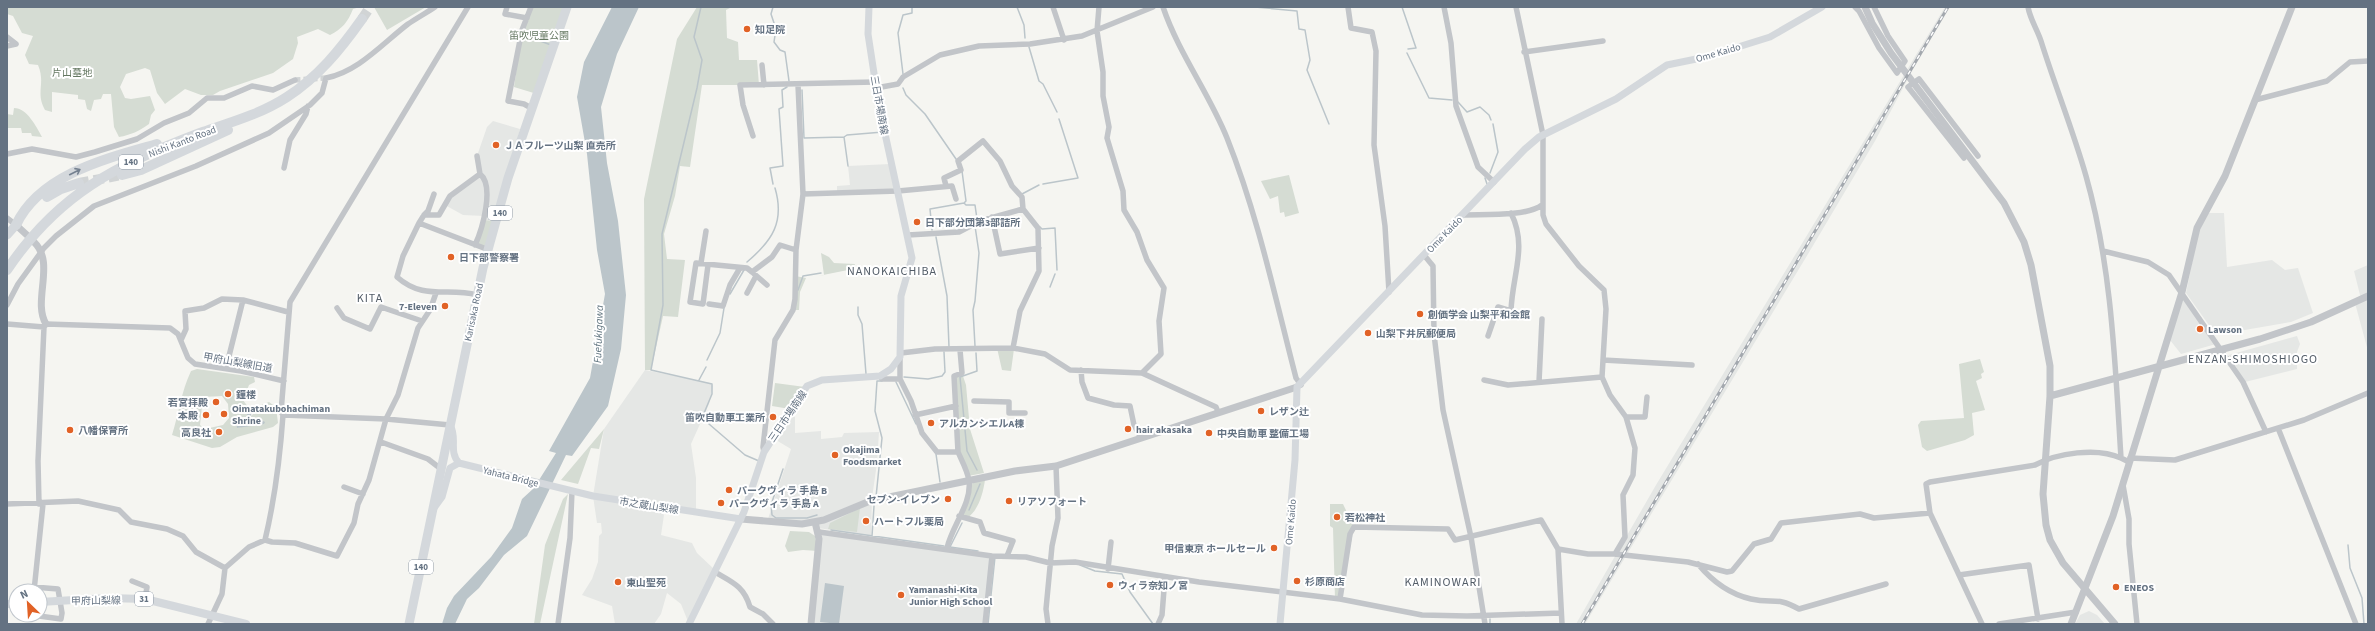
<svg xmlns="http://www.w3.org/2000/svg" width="2375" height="631" viewBox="0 0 2375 631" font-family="'Source Sans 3','Noto Sans JP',sans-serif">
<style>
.built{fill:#e5e7e5}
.green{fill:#d5dcd3;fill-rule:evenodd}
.water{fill:#bbc5ca}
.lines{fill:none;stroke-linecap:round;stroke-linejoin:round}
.stream{stroke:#bbc5ca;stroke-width:1.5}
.minor-tunnel{stroke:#d1d4d5;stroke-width:5.5;stroke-dasharray:5.5 3;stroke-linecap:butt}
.motorway-tunnel{stroke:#d1d4d5;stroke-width:10;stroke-dasharray:10 5;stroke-linecap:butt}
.minor{stroke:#c2c5c9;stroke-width:5.5}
.tertiary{stroke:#c2c5c9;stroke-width:7}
.secondary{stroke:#d4d8dc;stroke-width:7}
.primary{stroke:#d4d8dc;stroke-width:8}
.trunk{stroke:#d4d8dc;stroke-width:9}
.motorway{stroke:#d4d8dc;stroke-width:10}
.rail-casing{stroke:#a3a8ae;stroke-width:3}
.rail{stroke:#fff;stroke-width:1.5;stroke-dasharray:4.5;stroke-linecap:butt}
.oneway{stroke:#758190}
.poi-dot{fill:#e16226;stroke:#fff;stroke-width:1.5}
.labels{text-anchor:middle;stroke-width:4;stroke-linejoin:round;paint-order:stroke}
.shield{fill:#fff;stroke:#929ca8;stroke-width:1}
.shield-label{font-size:9px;font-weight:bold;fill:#647282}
.poi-label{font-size:10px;font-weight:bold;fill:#647282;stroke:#fff;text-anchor:start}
.park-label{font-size:10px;fill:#667963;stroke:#fff}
.street-label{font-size:10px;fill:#647282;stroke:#fff}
.water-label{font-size:11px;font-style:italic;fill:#60747f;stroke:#fff}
.quarter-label{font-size:12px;letter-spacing:1px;fill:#525c67;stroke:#fff}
</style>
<rect width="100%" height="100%" fill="#f5f5f1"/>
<path class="built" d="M1945,7H1950L1912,71L1875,141L1808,254L1585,624H1576L1656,485Z
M493,121L520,129L495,221L483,220L484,216L463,215L445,205L450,196L479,174L477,156L487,127Z
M890,164L895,191L837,194V186L850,185L848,166Z
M2209,213H2224L2227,267L2272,260L2285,270L2298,268L2313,313L2291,322L2216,335L2186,293L2199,229Z
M2368,265V351L2355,303L2361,299L2354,271Z
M2183,299L2216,344L2181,354L2170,340Z
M2297,336L2300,344L2297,352V369L2245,382L2229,355Z
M645,370L710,383L713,386L709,404L691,444L696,478V512L661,507L664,515L661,535L692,543L697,553L715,570L689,624L681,604L667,593L661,614L654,624H615L612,606L582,595L592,579L598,562L599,536L602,533L601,523H597L593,496L604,429Z
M790,414L795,417V433L821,431V439L842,437L844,433L879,432L877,463L872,498L871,536L818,528L815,522H767L791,449L776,440Z
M819,532L992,556L985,624H811Z
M2089,611L2097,615L2105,624H2075L2080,615Z"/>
<path class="green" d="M7,7H360L353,9C348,22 342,29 330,35L318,29L297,37L298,43L293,59L273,73L220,91L213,95H201L185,89L165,104L157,93L150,70L145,68L126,74L120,87L125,98L131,99L150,96L155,110L151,115L149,124C139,131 131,135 119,137L114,127L111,94H103L101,99L94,100L91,111L87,109L85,100L78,99V95L52,92V112L45,110C35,92 46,84 38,65L29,64L25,55L33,36L22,33L13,16L7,14Z
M374,7H426L387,30Z
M532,7H565L537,94L514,87L522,30Z
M697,7H732L726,10L727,38L738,42L739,60H757L759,85H702L690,167L680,166L675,196L664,234L667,259L685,260L678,317L663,316L651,370H645L644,199L677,39Z
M14,108C27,108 36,126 42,137L32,136L31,133H22L21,128H8L7,114L13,115Z
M1289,175L1299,213L1285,217L1284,212L1280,213L1278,196L1270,199L1261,181Z
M483,220L495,221L486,248L475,244Z
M821,253L829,257L834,263L855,264L853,269L818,276L824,275Z
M795,276L806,278L800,292L799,310H793Z
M997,348L1014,349L1011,371L1002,370Z
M1980,359L1984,372L1981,374L1982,378L1976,381L1985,410L1972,413L1974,435L1965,440L1927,451L1922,447L1918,425L1921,421L1964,418L1959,364Z
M197,369L254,377L255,382L249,385L243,400L248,407L259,406L269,402L276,407L278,423L273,427L237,437L220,447L212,448L172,435C179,413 181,392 191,371ZM222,396L228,404L229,418L223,425L205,429L200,425L203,397ZM260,408L245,421L238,423L243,425L251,420L260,423L237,428L238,419H247L250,409Z
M962,373L966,385L970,429L984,473L968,476L958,452L954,376Z
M775,383L805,387L790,409L772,406Z
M604,429L599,449L591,448L578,484L561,480Z
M985,480C983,493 979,510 967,518L959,516L973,482Z
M568,494L540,624H534L545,545L563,499Z
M1330,504H1343L1354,527L1340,599H1335L1333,528L1330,526Z
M860,508L857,532L828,529L830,523Z
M790,531L809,532L815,536L818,551L803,550L788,552L785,546Z"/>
<path class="water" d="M612,7H639L617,54L601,107L607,163L618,221L626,295L621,349L608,406L572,456L566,455L527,536L504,555L479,588L467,599L455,624H442L447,608L454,596L491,557L512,528L522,499L534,488L556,453L549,451L590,378L605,294L597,250L587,154L577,97L584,62Z
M261,408L260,412L252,413L249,419L238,423L243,425L246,422H256L259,419L265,422L264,424L237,428L236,421L238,419H247V410Z
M825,583L844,586L839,624L820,622Z"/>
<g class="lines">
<path class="stream" d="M701,7L694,37L702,60L697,88L662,234L663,305L651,370L712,384V394L702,418L745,455L759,461
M773,7L771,14L776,29L774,42L780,50L785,52L789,81
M1017,7L1024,25L1025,38
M1255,7L1297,11L1299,29L1305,30L1310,60L1307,70L1329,124
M1402,7L1416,48L1408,49
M524,31L535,39L551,45
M1029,47L1039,81L1043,84L1057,112
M1407,53L1429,98L1452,100
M903,74L898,33L903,15L912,13V7
M903,88L906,95L925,114L956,159
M802,90L804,138L844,137L848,166
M1458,102L1467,112L1480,107L1489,115L1491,120
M844,137L847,135L883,132
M962,171L966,201L964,203L966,205H975L977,219
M1490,173L1498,152L1493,124
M1485,178L1487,184
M773,184L770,168L783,166L779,109L783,107L782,90L787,87
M1043,184L1078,178L1059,119
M1022,194L1039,185
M975,226L979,253L975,301L973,310L975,346
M1040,227L1042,229L1055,228L1057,270
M932,230L930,209L964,203
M936,237L947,296L949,347
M747,262C772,241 785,222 775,188
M1050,287L1055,274
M798,290L803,276L821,273
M730,294L744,270
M858,307V315L862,324L866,374
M976,353L977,371L960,377L967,451L977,470
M707,360L720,333L724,308
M904,377L928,379L942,376L945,372L944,352
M699,380L706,367
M896,382L916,424
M936,454L940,482
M783,469L771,505L772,515L776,518H807L817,515
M876,497L882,438L875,411L877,381H882
M969,510L980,484
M962,523L950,547L978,551
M831,530L944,546
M872,536L874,506
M2348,545L2350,568L2362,598L2364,624
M1080,565L1095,571L1122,574L1130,592L1153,624
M1490,619V624
M988,624L995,557"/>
<path class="minor-tunnel" d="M295,80L326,78"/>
<path class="motorway-tunnel" d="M362,19L370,7
M79,183L122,175"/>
<path class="minor" d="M507,7L505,14L527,18
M531,7L522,30L508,101L524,104L533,109
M1053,7L1064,40
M1099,7L1097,31L1103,72V96L1109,127L1107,138L1123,191L1124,210L1137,232L1147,260L1164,288L1159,321L1161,354L1142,373
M1163,7C1179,54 1209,93 1227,138C1258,216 1275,297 1296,378L1301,385
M1348,7L1351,28L1372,32L1376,51L1374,145L1385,226L1389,292
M1444,7L1451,43L1456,106L1478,167L1494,182
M1516,7L1543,135V215L1546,224L1579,266L1604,290L1606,309L1602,377L1610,395L1626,417L1635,448L1633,475L1623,495L1625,537L1615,554
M1855,7L1859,11L1879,48L1897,73L1905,61L1888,36L1874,7
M2028,7C2030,19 2037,29 2041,41C2055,86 2073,130 2086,176C2112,268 2115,363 2121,458L2129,462
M7,37L16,44L7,46
M1524,52L1603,41
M762,65L764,85
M876,88L898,84L903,77L940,55L979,46L1030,44L1082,36L1153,7
M2255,100L2327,81L2350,62L2368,61
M753,136L743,105L740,85L875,82
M7,154L32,149L76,157L95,152L137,139L164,123L189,113L207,98H224L252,86L273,90L295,80
M1964,158L1908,87L1919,79L1978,156
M284,168L290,140L306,114L308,106
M480,174L450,196L439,215H424L419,223L489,250
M946,186L944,178L961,170L958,161L983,141L1000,161L1012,186L1022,197L1023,209L1038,228L1039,271L1020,311L1013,348
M803,194L898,191L952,186L956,199
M424,215L428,211L434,194
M1463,215C1483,214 1526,217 1542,205
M992,217L1000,254L1039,248
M7,218L16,225
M419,223L403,256L397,277C424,301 448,287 477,295
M908,235L959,232L980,221L1023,209
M475,245C482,230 495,186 480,174L477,156
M2103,251L2148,262L2169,275L2243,382L2266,432
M1424,255L1433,266L1434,334L1443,410L1471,537L1485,624
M701,263L706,231
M708,265L703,304L690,302L696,263L747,268L752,272
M767,285L752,272L772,257L780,245L796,250
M747,293L756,276
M709,304L723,306L730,285L740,268
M7,305L18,284L44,248L56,236L94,206L196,166L269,133L310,105L322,93L326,78C358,72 383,43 408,24C417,18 426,13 435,7
M337,308L344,318L370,329L381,307L422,321
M7,324L44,327
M1488,336L1498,307L1511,311C1512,275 1528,247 1511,213
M181,340L186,329L185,311L204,308L222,299L243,300L288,312
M901,353L935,349L1013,348L1045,354L1070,370L1142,373L1216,407L1218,412
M900,357V379L911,401L922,433L937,452H958C962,461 968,472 969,481C972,503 952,526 947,548
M1603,360L1692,365
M226,368L243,300
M1081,370L1082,382L1088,398L1114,405L1130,406L1134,425L1141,438
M880,376L882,379H900
M1484,380L1508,385L1602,377
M1539,382L1542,319
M974,401L1009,402V413H1025
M283,415L386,419L450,425
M915,415L956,406
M735,416L766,420
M1626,417H1645L1647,397
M2278,428L2356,624
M381,442L428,459L441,469
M764,452L763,447L775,340L793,310L795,299L796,250L803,194L798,85
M958,452L954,376L962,373L960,350
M2130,458L2175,460L2304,420L2368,393
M2123,485L2129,519V544L2137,624
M344,487L363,494
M7,504L78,501L119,510L131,522L167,529L183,536L196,552L225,568
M39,504L38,461L44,327L46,324L170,328L178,334L188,358L195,364L241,371L284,381
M959,516L980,522L984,533L1013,541L1007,556
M819,532L992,556L1026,557L1050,563L1075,562L1199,582L1340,599L1422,615L1467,616L1561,613
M265,540C275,498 280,458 283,415L281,412L290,302L468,7
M1558,549L1588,554H1615L1688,562L1727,572L1732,571L1754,544L1771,539L1781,523L1860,514L1874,518L1930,513
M1698,564C1712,581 1729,594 1751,599C1773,604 1776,596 1799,609L1886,584
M1108,569L1111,542
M715,572C732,582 744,586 750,607L763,614L773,624
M1959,575L2029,565L2038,619
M132,581L147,587L145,599
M34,587L58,589L62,613L61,619L39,616
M34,591L43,504
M1340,599L1350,534L1354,527L1448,529L1455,540L1541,520L1558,549L1562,624
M208,624L222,594L225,568L249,547L265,540L272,542L295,543L337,556L354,523L358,504L369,480L386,419L398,395L418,328L430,310L436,293
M558,624L570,538L572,491
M985,624L992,556
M1048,624L1046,609L1052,546L1058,518L1056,466
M1158,624L1162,615L1165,577
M1982,624L1930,513L1926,484L1930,482L2035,465C2057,453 2097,447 2121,458
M1999,624L2076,612"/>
<path class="tertiary" d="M1865,7L1872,23L1891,53L2004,203L2024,242L2031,265L2050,366V396L2043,494L2046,525L2050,540L2063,563L2115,624
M16,225L28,236
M34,242C56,263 32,301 46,324
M2050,396L2260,339L2311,322L2368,296
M741,519L802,524L824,520L870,501L1015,471L1056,466L1297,387
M811,624L819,539L815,522
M2071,624L2113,516L2182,292L2197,228L2225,176L2292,7"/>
<path class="secondary" d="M450,425C458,438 448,451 459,463L593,496L741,519
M434,508L442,497L450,468L459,463
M689,624L744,512L764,452L807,386L822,380L880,376L891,369L900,357L901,296L912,258L879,106L868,34L869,7
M1280,624L1295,460L1297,387L1525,149L1539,137L1616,99L1667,65L1706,57L1770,37L1822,7"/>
<path class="primary" d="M40,602L108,598L145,599L246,624
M7,604H16"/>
<path class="trunk" d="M7,235L16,225
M409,624L483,268L508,178L567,7"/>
<path class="motorway" d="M122,175L141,170L228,130
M47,197L61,189L79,183
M16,225C40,174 108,158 157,144
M7,270C58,194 116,165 200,133C229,123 261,114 287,97C318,77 340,50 362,19"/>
<g class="rail-casing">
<path id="rail" d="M1582,624L1948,7"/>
</g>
<use href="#rail" class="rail"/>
</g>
<defs><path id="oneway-shaft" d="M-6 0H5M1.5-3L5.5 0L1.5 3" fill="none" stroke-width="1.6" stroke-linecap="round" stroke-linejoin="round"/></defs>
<use class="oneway" href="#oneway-shaft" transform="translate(75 172) rotate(-27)"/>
<g class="poi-dot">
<circle cx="747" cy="29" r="4"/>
<circle cx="496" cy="145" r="4"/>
<circle cx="917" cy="222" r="4"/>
<circle cx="451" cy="257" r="4"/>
<circle cx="445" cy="306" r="4"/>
<circle cx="1420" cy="314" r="4"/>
<circle cx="2200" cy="329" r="4"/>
<circle cx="1368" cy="333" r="4"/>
<circle cx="228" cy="394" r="4"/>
<circle cx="216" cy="402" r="4"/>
<circle cx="1261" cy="411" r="4"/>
<circle cx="224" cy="414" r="4"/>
<circle cx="206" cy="415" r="4"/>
<circle cx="773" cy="417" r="4"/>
<circle cx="931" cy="423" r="4"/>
<circle cx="1128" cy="429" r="4"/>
<circle cx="70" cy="430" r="4"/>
<circle cx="219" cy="432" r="4"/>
<circle cx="1209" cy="433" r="4"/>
<circle cx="835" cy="455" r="4"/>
<circle cx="729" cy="490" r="4"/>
<circle cx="948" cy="499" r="4"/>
<circle cx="1009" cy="501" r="4"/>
<circle cx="721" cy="503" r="4"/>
<circle cx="1337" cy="517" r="4"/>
<circle cx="866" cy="521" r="4"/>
<circle cx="1274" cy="548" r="4"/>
<circle cx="1297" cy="581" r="4"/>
<circle cx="618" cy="582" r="4"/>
<circle cx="1110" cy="585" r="4"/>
<circle cx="2116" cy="587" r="4"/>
<circle cx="901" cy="595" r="4"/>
</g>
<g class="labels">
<g class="shield">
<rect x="119" y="155" width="24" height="14" rx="3"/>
<rect x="488" y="206" width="24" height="14" rx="3"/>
<rect x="409" y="560" width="24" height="14" rx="3"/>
<rect x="135" y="592" width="18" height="14" rx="3"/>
</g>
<g class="shield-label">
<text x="131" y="165">140</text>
<text x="500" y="216">140</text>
<text x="421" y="570">140</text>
<text x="144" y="602">31</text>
</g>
<g class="poi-label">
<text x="755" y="33">知足院</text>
<text x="504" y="149">ＪＡフルーツ山梨 直売所</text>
<text x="925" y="226">日下部分団第3部詰所</text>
<text x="459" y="261">日下部警察署</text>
<text x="437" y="310" text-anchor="end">7-Eleven</text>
<text x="1428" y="318">創価学会 山梨平和会館</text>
<text x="2208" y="333">Lawson</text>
<text x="1376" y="337">山梨下井尻郵便局</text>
<text x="236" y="398">鐘楼</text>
<text x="208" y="406" text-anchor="end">若宮拝殿</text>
<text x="232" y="412">Oimatakubohachiman<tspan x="232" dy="12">Shrine</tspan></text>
<text x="1269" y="415">レザン辻</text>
<text x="198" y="419" text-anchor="end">本殿</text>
<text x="765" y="421" text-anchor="end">笛吹自動車工業所</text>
<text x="939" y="427">アルカンシエルA棟</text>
<text x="1136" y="433">hair akasaka</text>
<text x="78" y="434">八幡保育所</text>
<text x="211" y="436" text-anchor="end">高良社</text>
<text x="1217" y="437">中央自動車 整備工場</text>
<text x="843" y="453">Okajima<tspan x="843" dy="12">Foodsmarket</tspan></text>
<text x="737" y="494">パークヴィラ 手島 B</text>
<text x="940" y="503" text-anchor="end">セブン-イレブン</text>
<text x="1017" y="505">リアソフォート</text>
<text x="729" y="507">パークヴィラ 手島 A</text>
<text x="1345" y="521">若松神社</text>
<text x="874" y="525">ハートフル薬局</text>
<text x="1266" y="552" text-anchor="end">甲信東京 ホールセール</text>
<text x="1305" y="585">杉原商店</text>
<text x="626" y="586">東山聖苑</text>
<text x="1118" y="589">ウィラ奈知ノ宮</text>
<text x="2124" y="591">ENEOS</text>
<text x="909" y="593">Yamanashi-Kita<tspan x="909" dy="12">Junior High School</tspan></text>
</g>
<g class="park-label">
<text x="539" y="39">笛吹児童公園</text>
<text x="72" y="76">片山墓地</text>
</g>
<g class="street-label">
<text transform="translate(1718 52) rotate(-16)" y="4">Ome Kaido</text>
<text transform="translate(880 105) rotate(80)" y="4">三日市場南線</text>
<text transform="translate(182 141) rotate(-21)" y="4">Nishi Kanto Road</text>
<text transform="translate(1444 234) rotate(-46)" y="4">Ome Kaido</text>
<text transform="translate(473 312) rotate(-78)" y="4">Karisaka Road</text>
<text transform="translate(238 362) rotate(10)" y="4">甲府山梨線旧道</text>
<text transform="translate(787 416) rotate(-56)" y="4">三日市場南線</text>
<text transform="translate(511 476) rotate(14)" y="4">Yahata Bridge</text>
<text transform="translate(649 505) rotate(9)" y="4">市之蔵山梨線</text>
<text transform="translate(1290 522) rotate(-85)" y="4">Ome Kaido</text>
<text transform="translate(96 600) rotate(-1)" y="4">甲府山梨線</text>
</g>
<g class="water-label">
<text transform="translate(598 334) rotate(-88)" y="4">Fuefukigawa</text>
</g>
<g class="quarter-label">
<text x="892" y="275">NANOKAICHIBA</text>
<text x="370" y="302">KITA</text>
<text x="2253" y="363">ENZAN-SHIMOSHIOGO</text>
<text x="1443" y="586">KAMINOWARI</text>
</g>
</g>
<rect width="2375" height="631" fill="none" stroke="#647282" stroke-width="16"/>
<g transform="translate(28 603) rotate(335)"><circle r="19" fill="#ffffff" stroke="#c1c7cd"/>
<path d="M0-3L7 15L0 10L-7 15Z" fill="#e16226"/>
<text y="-6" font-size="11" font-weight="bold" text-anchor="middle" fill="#647282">N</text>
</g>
</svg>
